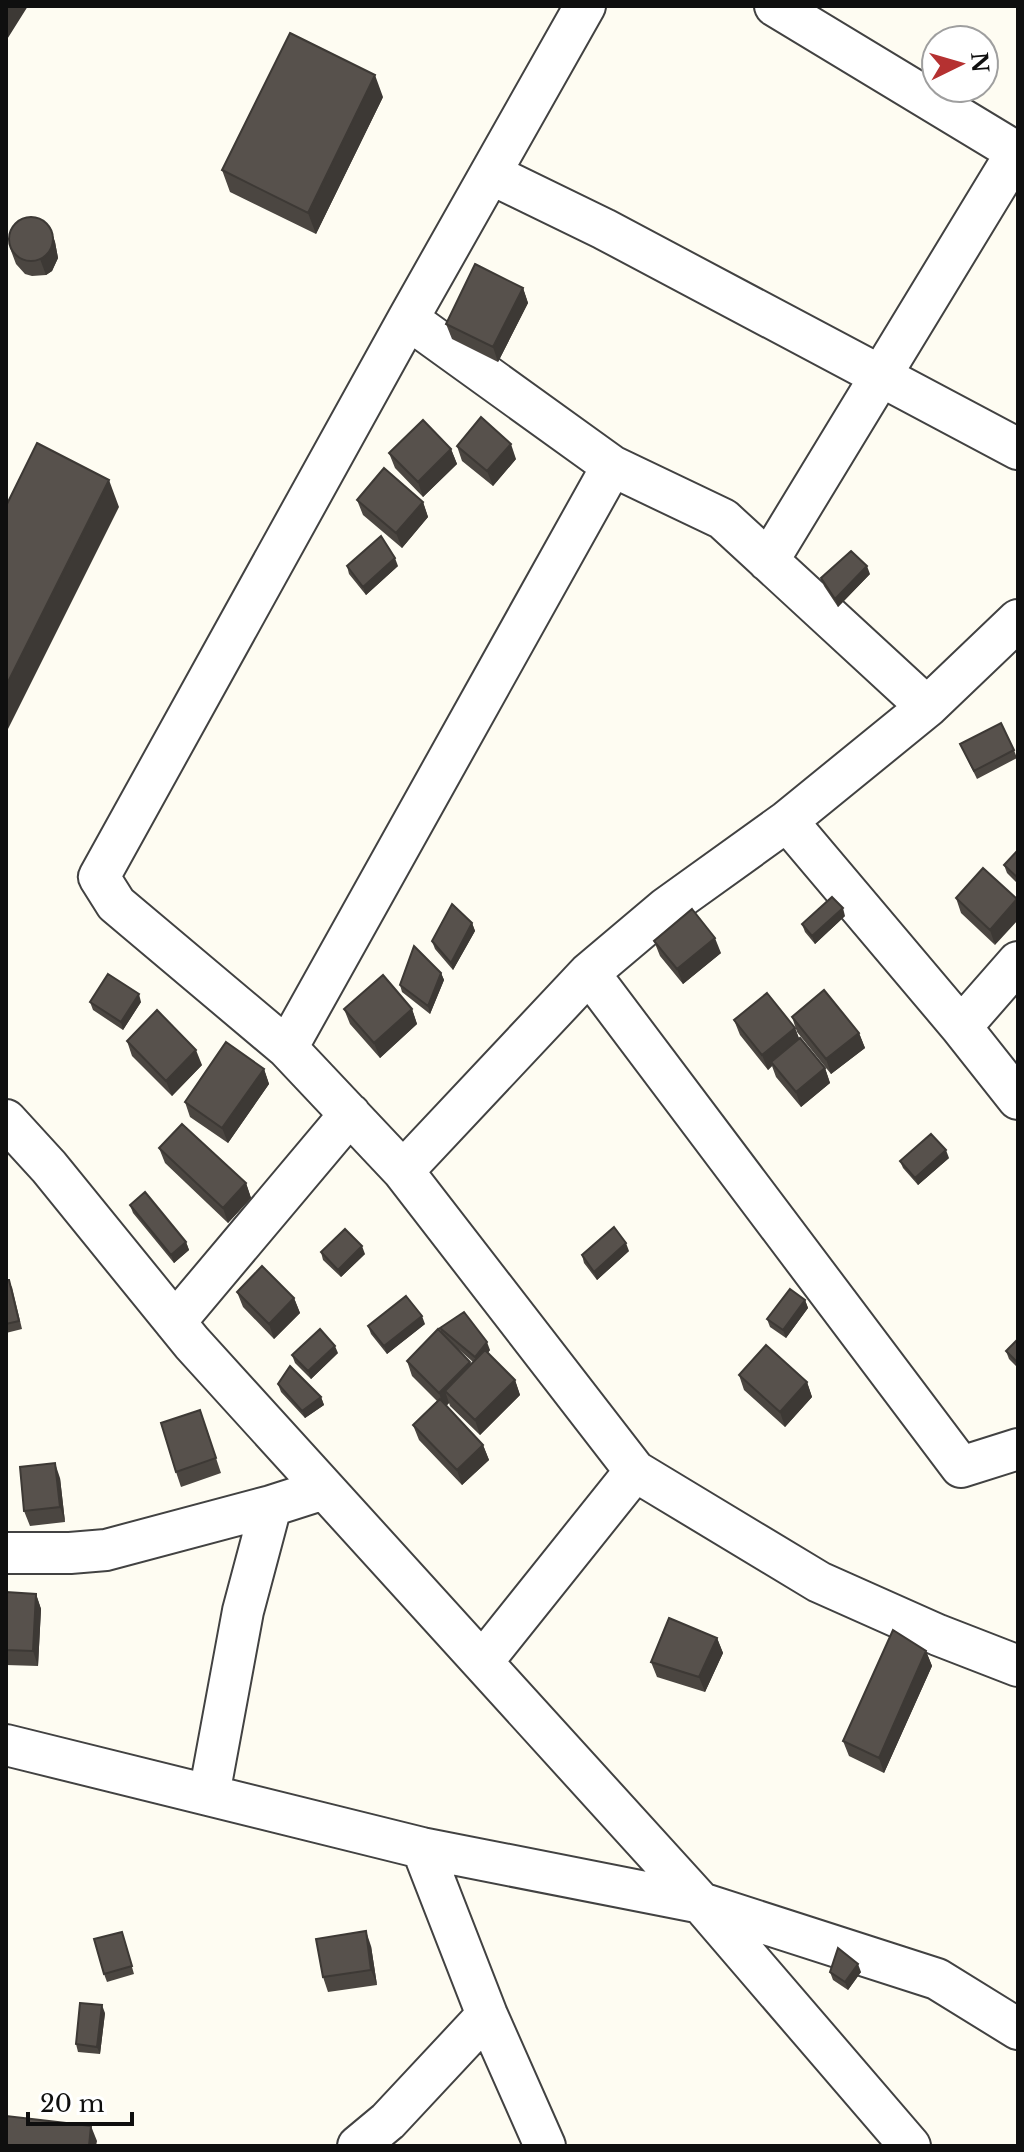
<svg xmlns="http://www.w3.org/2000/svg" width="1024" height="2152" viewBox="0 0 1024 2152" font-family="'Libre Baskerville',serif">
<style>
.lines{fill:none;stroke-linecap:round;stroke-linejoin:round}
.street-casing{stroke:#424242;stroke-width:44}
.street{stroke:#fff;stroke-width:40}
.wall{fill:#4b4641;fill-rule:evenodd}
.shaded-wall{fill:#3d3935}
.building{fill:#57514c;stroke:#3d3935;stroke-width:2}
</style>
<rect width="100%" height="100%" fill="#fefcf2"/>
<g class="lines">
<g class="street-casing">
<path id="street" d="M585,6L408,319L99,877L116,904L287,1048L403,1171L635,1471L819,1582L938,1635L1018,1666
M775,6L1018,153
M491,174L604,229L1018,449
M408,319L612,466L723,519L927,707
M768,561L1018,150
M787,821L961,1027L1018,1099
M589,973L961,1467L1018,1449
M961,1027L1018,962
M287,1048L612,466
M6,1120L49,1167L192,1343L701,1903L910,2146
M403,1171L589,973L666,908L787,821L927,707L1018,620
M175,1322L350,1114
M6,1553H70L106,1550L271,1506L324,1489
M483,1661L635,1471
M6,1745L422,1848L701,1903L937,1979L1018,2029
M209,1795L243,1611L271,1506
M422,1848L487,2015L545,2146
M358,2146L388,2121L487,2015"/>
</g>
<use href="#street" class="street"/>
</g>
<path class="wall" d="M383,97L316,234L230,192L222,170Z
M50,227L55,242L58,258L52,271L46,275L32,276L25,274L16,264L10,248Z
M523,288L528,303L498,362L452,339L446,324Z
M457,446L516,459L493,486L462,461Z
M451,449L457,464L423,497L395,468L389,453Z
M357,500L423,502L428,517L402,548L363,515Z
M347,566H398L366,595L349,574Z
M870,574L838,607L824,586L821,578Z
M960,744L1014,750L1017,758L977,779Z
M1018,850V884L1007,873L1004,865Z
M983,868L995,945L961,913L956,898Z
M845,916L815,944L805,932L802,924Z
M472,923L475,931L453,970L435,949L432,941Z
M654,941L721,953L683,984L660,956Z
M441,973L444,980L430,1014L402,992L400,985Z
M90,1002H141L123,1030L93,1010Z
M344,1009H412L417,1024L380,1058L350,1024Z
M792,1017L859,1033L865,1048L831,1074L797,1032Z
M734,1020L795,1028L799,1039L825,1068L830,1083L801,1107L776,1077L772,1066L768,1070L740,1035Z
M127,1041L202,1065L172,1096L132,1056Z
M264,1069L269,1084L228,1143L190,1117L185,1102Z
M159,1148L246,1183L251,1198L228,1223L165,1163Z
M949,1158L918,1185L903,1168L900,1161Z
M130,1205L186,1242L189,1250L174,1263L133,1213Z
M629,1251L597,1280L584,1263L582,1255Z
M321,1252L365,1254L341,1277L323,1260Z
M6,1280L12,1287L22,1329L6,1333Z
M237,1292L294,1298L300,1313L274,1339L243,1307Z
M805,1300L808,1308L786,1338L770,1327L767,1319Z
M425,1324L387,1354L371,1334L368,1326Z
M440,1328L490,1350L488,1353L515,1380L520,1395L480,1435L450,1406L449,1403L446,1406L483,1445L489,1460L462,1485L419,1440L413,1425L437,1401L412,1376L407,1361L441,1333ZM456,1347L473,1362L471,1364Z
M1018,1339V1368L1009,1359L1006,1351Z
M338,1353L311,1379L295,1363L292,1355Z
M739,1375L807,1382L812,1397L785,1427L744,1390Z
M278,1384L321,1397L324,1405L305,1418L281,1392Z
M200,1410L221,1473L181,1487L176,1472Z
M60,1478L65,1522L30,1526L24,1511Z
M6,1592L36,1594L41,1609L38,1666L6,1665Z
M717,1638L723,1653L705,1692L657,1677L651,1662Z
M926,1651L932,1666L884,1773L849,1756L843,1741Z
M122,1932L134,1974L107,1982L104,1974Z
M371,1946L377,1985L328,1992L323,1977Z
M830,1972H861L848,1990L833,1980Z
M105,2013L100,2054L78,2052L76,2044Z"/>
<path class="shaded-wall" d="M7,6H28L6,41V7Z
M375,75L383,97L316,234L308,213Z
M50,227L55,242L58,258L52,271L46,275L40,259Z
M523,288L528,303L498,362L493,347Z
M511,444L516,459L493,486L487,471Z
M451,449L457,464L423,497L418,482Z
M109,480L119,507L6,733V686Z
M423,502L428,517L402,548L396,533Z
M395,558L398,566L366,595L363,587Z
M867,566L870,574L838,607L835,599Z
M1017,899L1018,920L995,945L990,930Z
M843,908L845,916L815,944L812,936Z
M472,923L475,931L453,970L451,963Z
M715,938L721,953L683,984L677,969Z
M441,973L444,980L430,1014L428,1006Z
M139,994L141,1002L123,1030L121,1022Z
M412,1009L417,1024L380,1058L374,1043Z
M795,1028L801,1043L771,1062L772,1066L768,1070L762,1055Z
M859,1033L865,1048L831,1074L826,1059Z
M196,1050L202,1065L172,1096L166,1081Z
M825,1068L830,1083L801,1107L796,1092Z
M264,1069L269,1084L228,1143L222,1128Z
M946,1150L949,1158L918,1185L915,1178Z
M246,1183L251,1198L228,1223L223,1208Z
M186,1242L189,1250L174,1263L171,1255Z
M626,1243L629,1251L597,1280L594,1272Z
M362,1246L365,1254L341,1277L338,1270Z
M294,1298L300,1313L274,1339L269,1324Z
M805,1300L808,1308L786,1338L783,1330Z
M422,1316L425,1324L387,1354L384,1346Z
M487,1342L490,1350L477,1365L475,1357Z
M335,1346L338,1353L311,1379L308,1371Z
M470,1362L476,1377L445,1391L449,1403L444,1408L439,1393Z
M515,1380L520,1395L480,1435L475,1420Z
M807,1382L812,1397L785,1427L780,1412Z
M321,1397L324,1405L305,1418L302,1411Z
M483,1445L489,1460L462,1485L457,1470Z
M55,1463L60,1478L65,1522L60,1507Z
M36,1594L41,1609L38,1666L33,1651Z
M717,1638L723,1653L705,1692L699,1677Z
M926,1651L932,1666L884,1773L879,1758Z
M366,1931L371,1946L377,1985L371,1970Z
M858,1964L861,1972L848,1990L845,1982Z
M102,2005L105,2013L100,2054L97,2047Z
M91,2126L97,2141L96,2146H89Z"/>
<path class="building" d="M290,33L375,75L308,213L222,170Z
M9 239a22 22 0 1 1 44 0a22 22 0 1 1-44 0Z
M475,264L523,288L493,347L446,324Z
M481,417L511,444L487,471L457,446Z
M423,420L451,449L418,482L389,453Z
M37,443L109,480L6,686V506Z
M384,468L423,502L396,533L357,500Z
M381,536L395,558L363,587L347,566Z
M851,551L867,566L835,599L821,578Z
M1001,723L1014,750L974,771L960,744Z
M1018,850V878L1004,865Z
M983,868L1017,899L990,930L956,898Z
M832,897L843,908L812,936L802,924Z
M452,904L472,923L451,963L432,941Z
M692,909L715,938L677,969L654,941Z
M414,946L441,973L428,1006L400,985Z
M108,974L139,994L121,1022L90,1002Z
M383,975L412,1009L374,1043L344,1009Z
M824,990L859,1033L826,1059L792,1017Z
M767,993L795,1028L762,1055L734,1020Z
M157,1010L196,1050L166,1081L127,1041Z
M800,1038L825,1068L796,1092L771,1062Z
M226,1042L264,1069L222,1128L185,1102Z
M182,1124L246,1183L223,1208L159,1148Z
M931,1134L946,1150L915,1178L900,1161Z
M145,1192L186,1242L171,1255L130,1205Z
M614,1227L626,1243L594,1272L582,1255Z
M345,1229L362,1246L338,1270L321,1252Z
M262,1266L294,1298L269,1324L237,1292Z
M6,1280H9L19,1321L6,1324Z
M790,1289L805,1300L783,1330L767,1319Z
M406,1296L422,1316L384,1346L368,1326Z
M464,1312L487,1342L475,1357L440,1328Z
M320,1329L335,1346L308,1371L292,1355Z
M438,1329L470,1362L439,1393L407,1361Z
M1018,1339V1363L1006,1351Z
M766,1345L807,1382L780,1412L739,1375Z
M485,1350L515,1380L475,1420L445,1391Z
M290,1366L321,1397L302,1411L278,1384Z
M440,1399L483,1445L457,1470L413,1425Z
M200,1410L216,1458L176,1472L161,1423Z
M55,1463L60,1507L24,1511L20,1467Z
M6,1592L36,1594L33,1651L6,1650Z
M669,1618L717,1638L699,1677L651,1662Z
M893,1630L926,1651L879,1758L843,1741Z
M366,1931L371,1970L323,1977L316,1939Z
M122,1932L132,1966L104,1974L94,1939Z
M838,1948L858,1964L845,1982L830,1972Z
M80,2003L102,2005L97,2047L76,2044Z
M6,2116L91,2126L89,2146H6Z"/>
<rect width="1024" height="2152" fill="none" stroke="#0f0f0f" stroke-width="16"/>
<g transform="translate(960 64) rotate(85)"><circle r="38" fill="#ffffff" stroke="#9f9f9f" stroke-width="2"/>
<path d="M0-6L14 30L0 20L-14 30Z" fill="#b53131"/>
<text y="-12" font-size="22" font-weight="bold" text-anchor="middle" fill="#0f0f0f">N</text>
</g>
<path d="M28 2112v12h104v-12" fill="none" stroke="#0f0f0f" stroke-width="4"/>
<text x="40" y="2112" font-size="24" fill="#0f0f0f" stroke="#ffffff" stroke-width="6" paint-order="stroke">20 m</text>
</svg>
